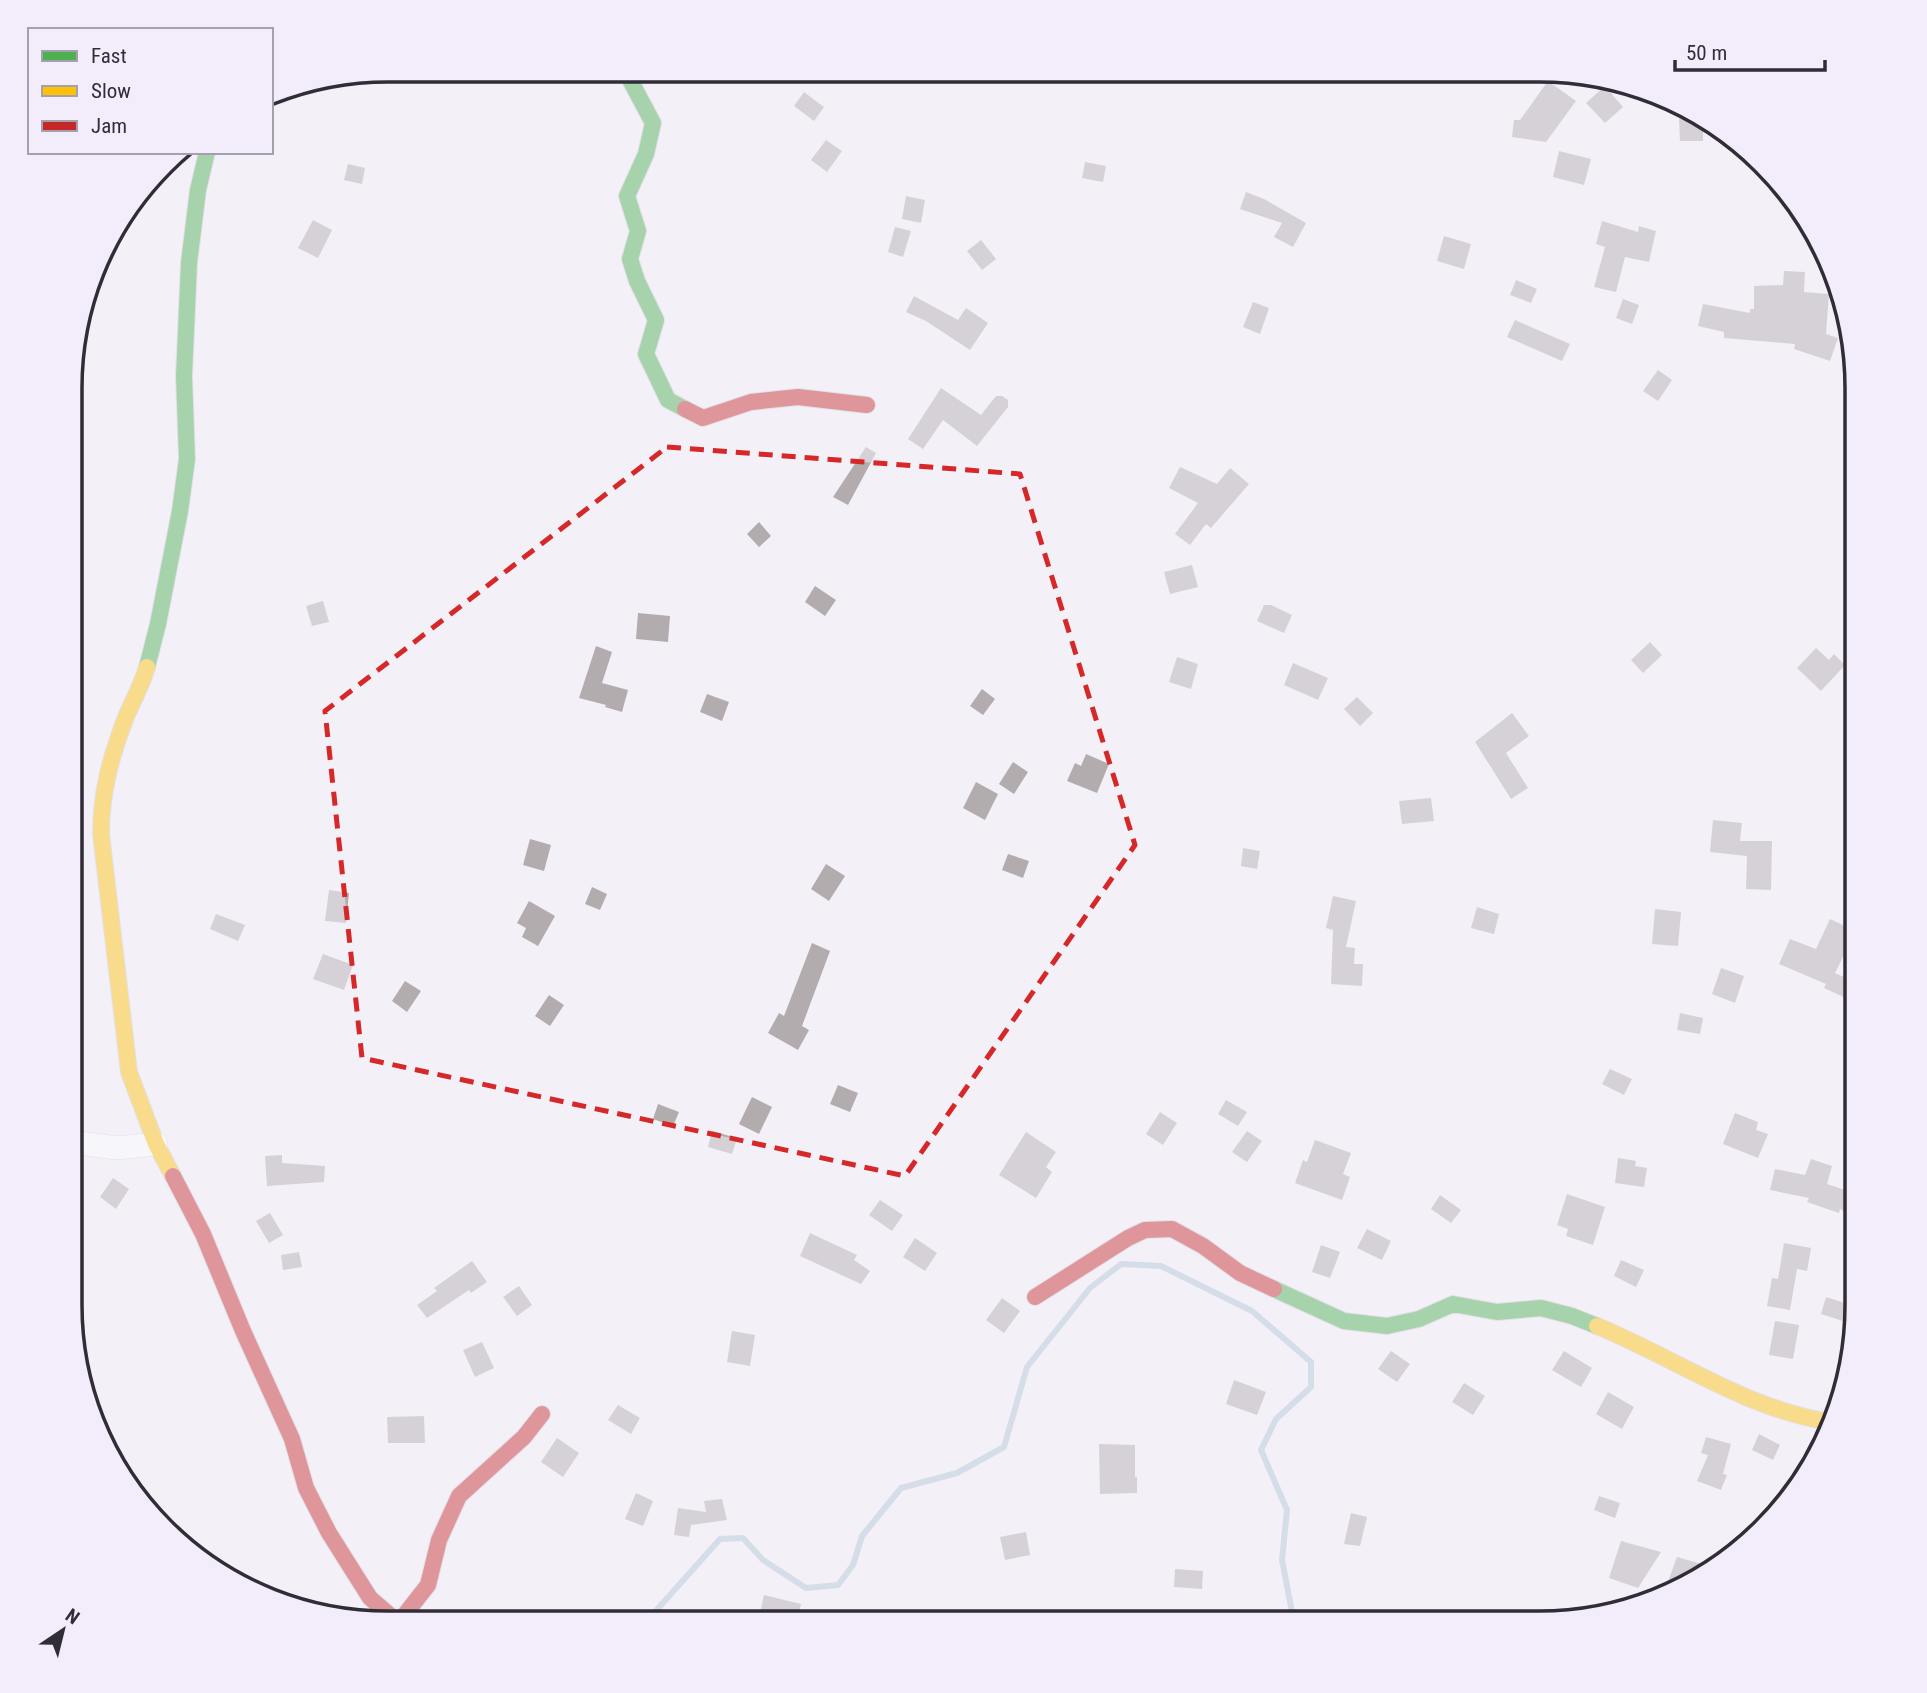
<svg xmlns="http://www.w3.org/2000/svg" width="1927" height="1693" viewBox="0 0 1927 1693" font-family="'Roboto Condensed',sans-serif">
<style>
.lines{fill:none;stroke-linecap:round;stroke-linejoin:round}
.stream{stroke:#b1c7d4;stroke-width:6}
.building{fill:#b3acae}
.street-casing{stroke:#d0ccd5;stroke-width:24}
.fast-casing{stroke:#d0ccd5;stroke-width:18}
.slow-casing{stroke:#d0ccd5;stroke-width:18}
.jam-casing{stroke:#d0ccd5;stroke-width:18}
.street{stroke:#fdfdfe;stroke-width:23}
.fast{stroke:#4caf50;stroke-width:16}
.slow{stroke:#ffc107;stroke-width:16}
.jam{stroke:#c62828;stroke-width:16}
.marked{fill:none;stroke:#d62828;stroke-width:5;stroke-dasharray:14 9;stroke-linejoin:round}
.rim{fill:none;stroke:#312d37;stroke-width:3.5}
</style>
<rect width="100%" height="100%" fill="#f3f0f8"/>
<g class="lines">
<path class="stream" d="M645,1623L720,1539L743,1538L763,1560L806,1588L838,1585L853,1565L862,1536L901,1488L957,1473L1004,1447L1027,1367L1090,1288L1121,1264L1161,1266L1252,1311L1311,1362V1387L1276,1419L1261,1450L1287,1510L1282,1560L1293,1617L1300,1622"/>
</g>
<path class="building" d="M1548,81L1576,101L1546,142L1512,137L1514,120H1520Z
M1605,86L1623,107L1605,123L1586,103Z
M804,92L824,107L814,121L794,106Z
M1679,118L1703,120V141H1680Z
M826,140L842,151L827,172L811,160Z
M1559,151L1591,159L1584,185L1553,177Z
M1085,162L1106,166L1103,182L1082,178Z
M348,164L365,168L362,184L344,180Z
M1246,192L1264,199L1306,223L1293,247L1274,237L1282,223L1240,209Z
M906,196L925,200L921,223L902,219Z
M313,220L332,230L318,258L298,248Z
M1602,221L1638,232L1639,226L1656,231L1649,262L1625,257L1616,292L1594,287L1605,247L1596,244Z
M895,227L911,231L903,257L888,252Z
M1444,236L1471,244L1464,269L1437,261Z
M981,240L996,259L982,270L967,251Z
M1784,271L1805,272L1804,292L1829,294L1826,334L1838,338L1830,361L1794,349L1795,344L1724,338V332L1698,326L1703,304L1750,313V309H1754V286L1783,285Z
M1516,280L1537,289L1531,303L1510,295Z
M914,296L958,320L966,308L988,323L970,350L926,321L906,312Z
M1623,299L1639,305L1632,324L1616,318Z
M1253,302L1269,308L1260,334L1243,327Z
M1515,320L1570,344L1562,361L1507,337Z
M1658,370L1672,380L1658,401L1643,391Z
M941,388L981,415L996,396H1002L1008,400V407L977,446L943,420L923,449L908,439Z
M866,447L876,453L848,505L833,497Z
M1180,467L1217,484L1230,468L1249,484L1211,528L1206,524L1190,545L1175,534L1198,503L1169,488Z
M759,522L771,536L759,547L747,534Z
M1192,565L1198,587L1170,594L1164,572Z
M815,586L836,600L825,616L805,602Z
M323,601L329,622L312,626L306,606Z
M1264,605H1271L1292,615L1284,633L1257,621Z
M638,613L670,616L668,642L636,639Z
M1650,642L1662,655L1643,673L1631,660Z
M596,646L612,652L602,683L628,690L622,712L605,707L606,705L579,698Z
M1816,648L1829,660L1834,654L1845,665L1821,691L1797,668Z
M1177,657L1198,664L1191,689L1169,682Z
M1293,663L1328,678L1318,700L1284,685Z
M982,689L995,699L983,715L970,706Z
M707,694L729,702L722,721L700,712Z
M1357,697L1373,713L1360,726L1344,709Z
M1512,713L1529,736L1506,753L1528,788L1511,799L1475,742Z
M1086,754L1109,764L1097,793L1067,781L1075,763L1081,766Z
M1013,762L1028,772L1014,794L999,784Z
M976,782L998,794L985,820L963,808Z
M1431,798L1434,821L1402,824L1399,801Z
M1713,820L1742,823L1740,841H1772L1771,890L1746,889L1747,856L1710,852Z
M530,839L551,845L544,871L523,865Z
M1243,848L1260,851L1257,869L1241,866Z
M1008,854L1029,861L1023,878L1002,870Z
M826,864L845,876L829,901L811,889Z
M592,887L607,894L600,910L585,904Z
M329,890L349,893L346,923L325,921Z
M1333,896L1356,901L1346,947L1355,948L1354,964H1363L1362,986L1331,984L1333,930L1326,928Z
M529,901L555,916L538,946L522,937L526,928L517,923Z
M1477,907L1499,914L1494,934L1471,928Z
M1655,909L1681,912L1678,946L1652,944Z
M216,914L245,925L238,941L210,929Z
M1830,919L1856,931L1835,973L1857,983L1850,1000L1824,988L1826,984L1779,964L1790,939L1816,949Z
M812,943L830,951L802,1026L809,1030L798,1050L768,1033L779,1013L784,1016Z
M323,954L353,965L344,990L313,979Z
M1721,968L1744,976L1735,1003L1712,994Z
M405,981L421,991L407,1012L392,1001Z
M549,995L564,1005L550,1026L535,1016Z
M1680,1013L1703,1018L1700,1034L1677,1030Z
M1610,1069L1632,1079L1624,1095L1602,1084Z
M838,1085L858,1093L850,1112L830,1104Z
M752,1097L772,1107L759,1134L739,1124Z
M1226,1100L1247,1112L1238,1126L1218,1114Z
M658,1104L679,1112L673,1126L653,1119Z
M1160,1112L1177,1123L1163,1145L1146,1134Z
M1735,1113L1758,1122L1756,1130L1768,1134L1758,1158L1723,1144Z
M712,1131L737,1138L732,1154L708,1147Z
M1247,1131L1262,1141L1247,1162L1232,1152Z
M1026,1132L1056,1152L1046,1167L1052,1172L1036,1198L999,1175Z
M1315,1140L1351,1153L1343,1174L1350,1177L1342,1200L1295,1183L1303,1160L1307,1162Z
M282,1155V1163L325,1166L324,1182L267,1186L265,1156Z
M1618,1158L1636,1161L1635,1166L1647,1168L1644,1187L1615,1183Z
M1811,1159L1832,1166L1827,1184L1857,1194V1217L1840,1209L1839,1213L1807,1202L1809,1198L1770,1190L1775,1169L1805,1175Z
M113,1178L129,1189L116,1209L100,1197Z
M1567,1194L1605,1207L1593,1245L1566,1236L1568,1229L1557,1225Z
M1440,1195L1461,1210L1451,1223L1431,1209Z
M880,1200L903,1215L892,1231L869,1215Z
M270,1213L283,1235L269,1243L256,1221Z
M1367,1229L1391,1241L1382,1260L1357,1248Z
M810,1233L857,1255L854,1260L870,1271L861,1284L800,1256Z
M915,1238L937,1253L925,1271L903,1257Z
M1784,1243L1811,1248L1807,1271L1797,1269L1790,1310L1767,1306L1772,1278L1778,1279Z
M1321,1245L1340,1252L1330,1278L1312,1272Z
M299,1252L302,1267L283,1270L281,1255Z
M1621,1260L1644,1270L1636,1287L1614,1276Z
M472,1261L487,1282L471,1293L469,1290L427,1318L417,1305L437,1291L434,1288Z
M519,1286L532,1305L517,1316L503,1297Z
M1826,1297L1854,1306L1849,1323L1821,1314Z
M1002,1298L1020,1311L1004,1333L986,1320Z
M1775,1321L1799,1325L1793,1359L1769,1355Z
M732,1331L755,1335L750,1366L727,1362Z
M482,1342L494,1368L475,1377L463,1350Z
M1391,1351L1410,1364L1397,1382L1378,1369Z
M1564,1351L1592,1368L1581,1387L1552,1370Z
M1234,1380L1266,1392L1257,1415L1226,1404Z
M1464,1383L1485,1396L1473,1415L1452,1402Z
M1608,1392L1634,1407L1622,1429L1596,1414Z
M618,1405L640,1418L631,1434L608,1420Z
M424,1416L425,1443H388L387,1417Z
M1759,1434L1780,1445L1773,1460L1752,1450Z
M1706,1437L1731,1444L1723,1474L1727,1475L1721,1490L1697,1481L1708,1455L1701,1453Z
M557,1438L579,1453L563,1477L541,1462Z
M1099,1444L1135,1445V1477H1137V1493L1100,1494Z
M636,1493L653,1501L643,1526L625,1519Z
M1599,1496L1620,1503L1615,1518L1594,1510Z
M722,1499L727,1520L691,1525L689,1537L674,1535L678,1508L706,1512L704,1501Z
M1351,1513L1367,1517L1360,1546L1344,1544Z
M1026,1532L1030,1555L1005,1560L1000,1537Z
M1621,1541L1661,1552L1638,1588L1609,1578Z
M1677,1557L1702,1564L1700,1574L1662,1598Z
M1175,1569L1203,1571L1202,1589L1174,1587Z
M764,1595L801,1604L796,1623H758Z"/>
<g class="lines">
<g class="street-casing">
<path id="street" d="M72,1142L117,1148L156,1144"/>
</g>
<g class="fast-casing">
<path id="fast" d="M631,70L628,76L653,123L646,154L627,196L638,231L630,259L637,281L656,320L646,354L668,400L685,409
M147,667L158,624L180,511L187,459L184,376L189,263L198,190L207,152
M1274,1289L1344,1321L1387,1326L1419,1319L1453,1304L1497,1312L1541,1308L1572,1316L1597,1326"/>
</g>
<g class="slow-casing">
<path id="slow" d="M147,667C142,685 133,700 126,717C111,756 101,792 101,834L129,1072L156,1144L173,1176
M1597,1326C1675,1358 1746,1409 1830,1422"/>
</g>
<g class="jam-casing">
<path id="jam" d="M685,409L703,418L751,402L798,397L867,405
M173,1176L203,1234L243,1331L292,1439L306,1488L329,1533L370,1598L399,1623
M1035,1297L1128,1238L1145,1230L1172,1229L1203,1246L1240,1273L1274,1289
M399,1622L428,1585L439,1540L459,1496L524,1437L542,1414"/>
</g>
<use href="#street" class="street"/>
<use href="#fast" class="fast"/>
<use href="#slow" class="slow"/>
<use href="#jam" class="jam"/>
</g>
<path d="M0 0H1927V1693H0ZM667,447L1020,474L1135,845L905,1176L362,1058L325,711Z" fill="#f3f0f8" fill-opacity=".55" fill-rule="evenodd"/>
<path class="marked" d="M667,447L1020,474L1135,845L905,1176L362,1058L325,711Z"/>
<path d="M0 0H1927V1693H0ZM388 82H1539A306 306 0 0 1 1845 388V1305A306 306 0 0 1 1539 1611H388A306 306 0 0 1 82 1305V388A306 306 0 0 1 388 82Z" fill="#f2ecfb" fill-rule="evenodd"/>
<path class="rim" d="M388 82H1539A306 306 0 0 1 1845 388V1305A306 306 0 0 1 1539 1611H388A306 306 0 0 1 82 1305V388A306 306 0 0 1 388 82Z"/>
<rect x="28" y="28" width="245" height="126" fill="#f2ecfb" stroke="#a5a0ad" stroke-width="2"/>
<rect x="42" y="51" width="35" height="10" fill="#4caf50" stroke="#a5a0ad" stroke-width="2"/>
<text x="91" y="63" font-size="21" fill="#312d37">Fast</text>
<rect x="42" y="86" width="35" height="10" fill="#ffc107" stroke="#a5a0ad" stroke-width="2"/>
<text x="91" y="98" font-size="21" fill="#312d37">Slow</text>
<rect x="42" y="121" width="35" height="10" fill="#c62828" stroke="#a5a0ad" stroke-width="2"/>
<text x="91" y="133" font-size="21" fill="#312d37">Jam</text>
<g transform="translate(63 1630) rotate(35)" stroke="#f2ecfb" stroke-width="5" paint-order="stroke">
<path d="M0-5L12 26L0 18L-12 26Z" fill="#312d37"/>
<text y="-10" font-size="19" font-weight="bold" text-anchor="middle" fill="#312d37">N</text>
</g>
<path d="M1675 60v10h150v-10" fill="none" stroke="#312d37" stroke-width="3.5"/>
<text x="1686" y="60" font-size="21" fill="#312d37" stroke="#f2ecfb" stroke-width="5" paint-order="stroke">50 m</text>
</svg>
